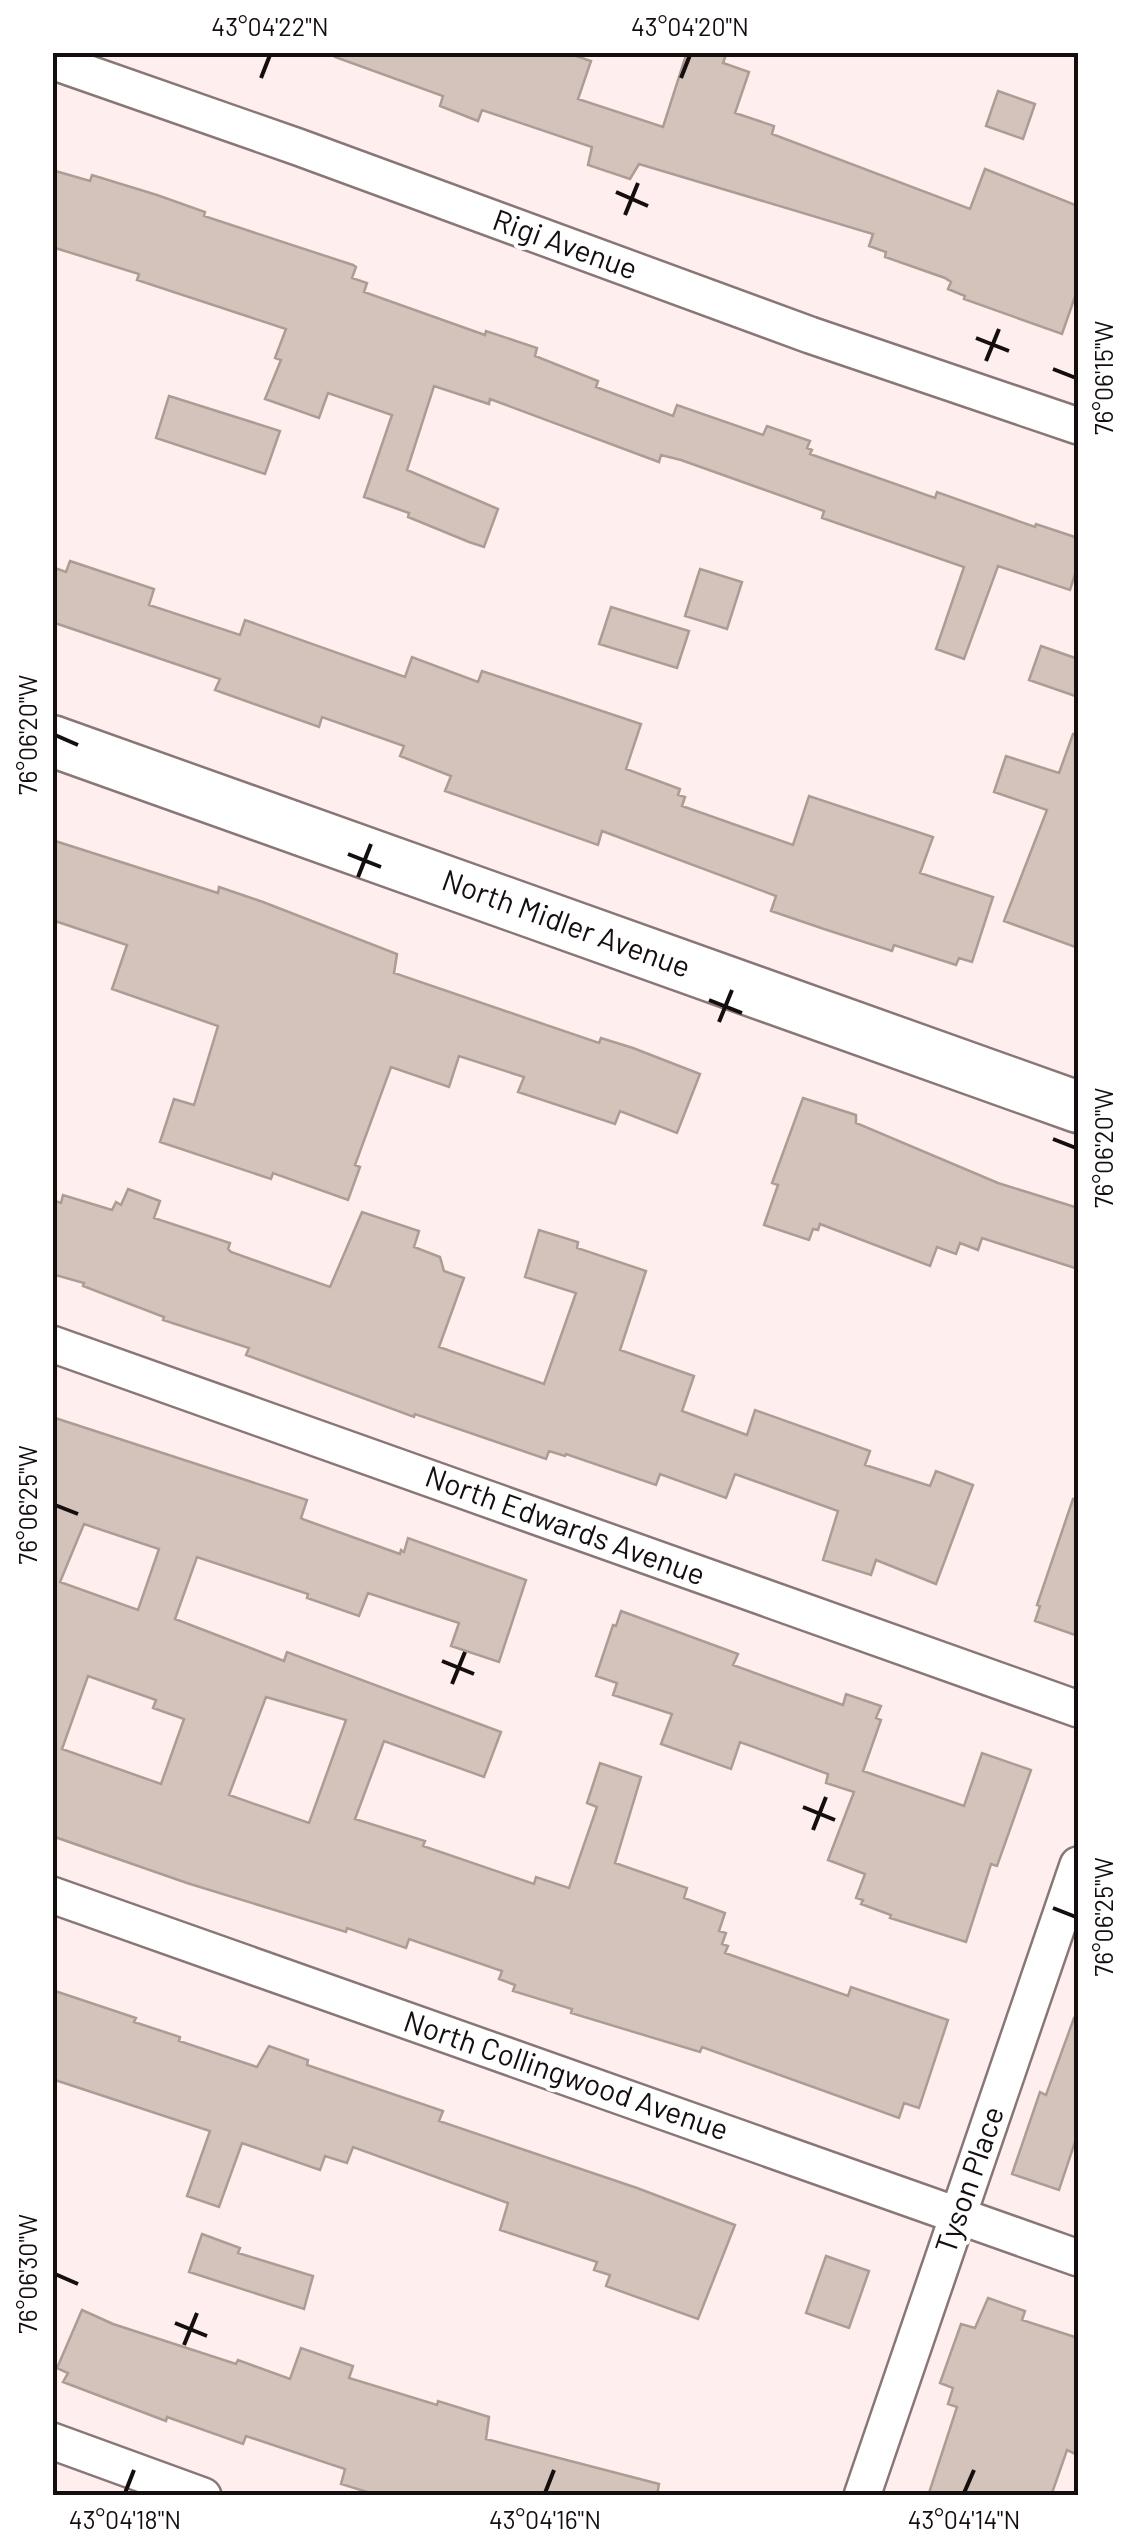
<svg xmlns="http://www.w3.org/2000/svg" width="1131" height="2548" viewBox="0 0 1131 2548" font-family="Barlow,sans-serif">
<style>
.building{fill:#d3c3ba;stroke:#ac9c94;stroke-width:2.5;fill-rule:evenodd}
.lines{fill:none;stroke-linecap:round;stroke-linejoin:round}
.street-casing{stroke:#897776;stroke-width:40}
.secondary-casing{stroke:#897776;stroke-width:55}
.street{stroke:#fff;stroke-width:35}
.secondary{stroke:#fff;stroke-width:50}
.ticks{fill:none;stroke:#150e0e;stroke-width:4}
.labels{text-anchor:middle;stroke-width:8;stroke-linejoin:round;paint-order:stroke}
.street-label{font-size:30px;fill:#150e0e;stroke:#fff}
.neatline{fill:none;stroke:#150e0e;stroke-width:4}
.ticks-label{font-size:25px;text-anchor:middle;fill:#150e0e}
</style>
<rect width="100%" height="100%" fill="#feeeed"/>
<path class="building" d="M336,52H564L591,61L578,99L663,127L687,52H727L723,63L749,72L735,113L774,126L772,134L970,209L985,169L1078,206V288L1062,334L964,299L965,296L948,289L951,282L945,278L885,257L886,252L869,246L873,234L639,164L630,179L588,165L592,147L482,110L478,121L440,106L443,96L335,57Z
M998,91L1035,104L1023,139L986,126Z
M52,170L90,181L92,175L157,195L205,212L204,216L353,265L356,267L352,278L367,283L364,292L485,335L486,331L537,348L535,356L598,381L596,387L673,416L677,405L763,435L767,426L810,441L807,448L812,450L810,454L935,498L937,492L1035,527L1036,524L1078,538V565L1070,590L998,566L964,659L936,649L964,567L822,518L824,511L681,460L661,455L659,462L490,399L489,404L434,386L407,470L498,509L484,547L469,542L408,517L409,513L364,497L392,415L328,393L319,418L265,399L281,360L275,358L286,329L137,280L139,274L52,247Z
M169,396L280,431L265,474L156,438Z
M70,561L154,589L149,605L240,635L245,620L405,677L412,657L478,682L482,671L641,724L626,769L680,789L678,795L685,797L682,806L793,845L809,796L933,837L920,873L993,897L972,962L959,958L956,965L894,945L892,951L824,929L771,911L776,896L602,831L598,845L445,791L451,776L400,756L404,746L322,717L319,727L215,690L220,679L52,622V567L66,572Z
M700,569L742,582L727,629L685,616Z
M611,607L689,631L677,668L599,644Z
M1041,646L1078,659V697L1029,680Z
M1073,734L1078,735V948L1004,921L1047,810L994,792L1006,756L1059,773Z
M52,840L218,893L219,887L263,902L397,954L394,973L599,1043L601,1038L633,1048L700,1074L677,1133L620,1111L615,1124L518,1092L524,1077L459,1056L449,1087L391,1067L355,1165L360,1167L348,1200L273,1173L271,1179L160,1142L174,1099L194,1105L218,1026L112,989L127,945L52,920Z
M803,1098L856,1115V1123L998,1183L1078,1208V1269L982,1238L978,1250L960,1243L956,1254L937,1247L930,1266L820,1224L818,1230L813,1229L809,1240L764,1225L778,1185L772,1183Z
M128,1189L160,1201L154,1218L230,1243L228,1249L231,1252L330,1287L362,1212L419,1231L414,1247L440,1257L444,1271L464,1278L439,1347L544,1384L576,1293L525,1277L539,1230L578,1242L577,1248L646,1271L620,1350L694,1376L682,1411L747,1435L755,1410L870,1451L865,1465L930,1486L936,1471L973,1485L936,1584L876,1560L871,1575L823,1560L838,1511L735,1474L726,1498L660,1474L656,1485L566,1454L565,1456L549,1451L546,1459L415,1414L414,1417L246,1355L249,1348L163,1320L164,1317L83,1286L84,1283L52,1274V1200L61,1203L63,1195L112,1210L116,1202L121,1205Z
M52,1417L307,1500L301,1518L305,1520L400,1554L401,1550L404,1552L408,1538L526,1580L499,1662L451,1646L459,1623L368,1593L359,1616L307,1598L308,1594L197,1557L175,1619L284,1661L287,1652L501,1732L484,1777L384,1741L355,1819L425,1841L423,1846L534,1884L536,1877L569,1888L597,1807L587,1803L600,1763L641,1777L615,1863L687,1888L684,1898L725,1913L719,1931L726,1933L722,1944L728,1946L725,1953L848,1996L851,1987L948,2020L919,2108L904,2103L899,2118L702,2047L700,2052L571,2013L572,2009L513,1991L515,1985L499,1979L502,1971L409,1939L406,1948L347,1928L346,1932L187,1883L52,1836ZM84,1524L159,1549L138,1610L60,1582ZM88,1676L156,1700L153,1708L184,1719L161,1784L62,1749ZM266,1697L346,1720L309,1823L229,1795Z
M1073,1499L1078,1500V1636L1035,1621L1040,1606L1037,1605Z
M621,1611L738,1654L733,1665L843,1705L846,1694L881,1706L876,1718L881,1720L863,1771L964,1806L982,1753L1031,1770L997,1866L991,1864L966,1942L890,1918L891,1915L861,1904L863,1900L856,1898L865,1874L828,1860L854,1792L826,1783L828,1774L740,1742L731,1769L661,1744L672,1714L613,1695L617,1683L596,1676L613,1625L616,1626Z
M52,1990L136,2018L134,2022L180,2037L179,2041L257,2067L269,2046L308,2060L307,2065L443,2111L439,2121L637,2188L735,2225L698,2319L606,2286L610,2275L594,2270L597,2262L500,2230L508,2203L353,2147L347,2163L325,2156L320,2170L242,2143L219,2207L187,2196L210,2131L52,2079Z
M1074,2018L1078,2019V2133L1059,2190L1012,2174L1040,2092L1046,2095Z
M202,2234L240,2248L238,2253L313,2276L304,2309L189,2272Z
M826,2256L869,2271L849,2328L806,2313Z
M988,2298L1025,2311L1022,2320L1078,2338V2455L1067,2450L1051,2496H928L957,2407L948,2404L953,2388L940,2383L961,2324L975,2328Z
M82,2310L113,2324L236,2364L238,2360L290,2379L301,2348L353,2366L349,2378L437,2405L438,2401L489,2417L486,2439L659,2484L657,2496H380L341,2484L345,2469L246,2436L243,2444L167,2417L166,2421L63,2382L68,2373L57,2368Z"/>
<g class="lines">
<g class="street-casing">
<path id="street" d="M52,61L298,147L810,335L1078,426
M52,1344L1078,1709
M52,1895L1078,2258
M52,2441L203,2496
M862,2496L1078,1865"/>
</g>
<g class="secondary-casing">
<path id="secondary" d="M52,741L1078,1107"/>
</g>
<use href="#street" class="street"/>
<use href="#secondary" class="secondary"/>
</g>
<path class="ticks" d="M261,78L270,55M681,78L690,55M616,192L648,206M625,215L638,183M976,338L1009,351M986,361L999,329M1053,369L1076,378M55,735L78,745M348,854L381,867M358,877L371,844M709,1000L742,1013M719,1022L732,990M1053,1139L1076,1148M55,1505L78,1514M442,1661L474,1674M452,1684L465,1652M803,1807L835,1820M813,1830L826,1797M1053,1908L1076,1917M55,2274L78,2284M175,2323L207,2336M184,2345L197,2313M125,2493L134,2470M545,2493L554,2470M964,2493L974,2470"/>
<g class="labels">
<g class="street-label">
<text transform="translate(565 245) rotate(20)" y="10">Rigi Avenue</text>
<text transform="translate(566 924) rotate(20)" y="10">North Midler Avenue</text>
<text transform="translate(565 1526) rotate(20)" y="10">North Edwards Avenue</text>
<text transform="translate(566 2076) rotate(19)" y="10">North Collingwood Avenue</text>
<text transform="translate(970 2180) rotate(-71)" y="10">Tyson Place</text>
</g>
</g>
<rect width="1131" height="2548" fill="none" stroke="#ffffff" stroke-width="110"/>
<rect x="55" y="55" width="1021" height="2438" class="neatline"/>
<g class="ticks-label">
<text x="270" y="36">43°04'22"N</text>
<text x="690" y="36">43°04'20"N</text>
<text transform="translate(1104 378) rotate(-90)" y="9">76°06'15"W</text>
<text transform="translate(28 735) rotate(-90)" y="9">76°06'20"W</text>
<text transform="translate(1104 1148) rotate(-90)" y="9">76°06'20"W</text>
<text transform="translate(28 1505) rotate(-90)" y="9">76°06'25"W</text>
<text transform="translate(1104 1917) rotate(-90)" y="9">76°06'25"W</text>
<text transform="translate(28 2274) rotate(-90)" y="9">76°06'30"W</text>
<text x="125" y="2529">43°04'18"N</text>
<text x="545" y="2529">43°04'16"N</text>
<text x="964" y="2529">43°04'14"N</text>
</g>
</svg>
